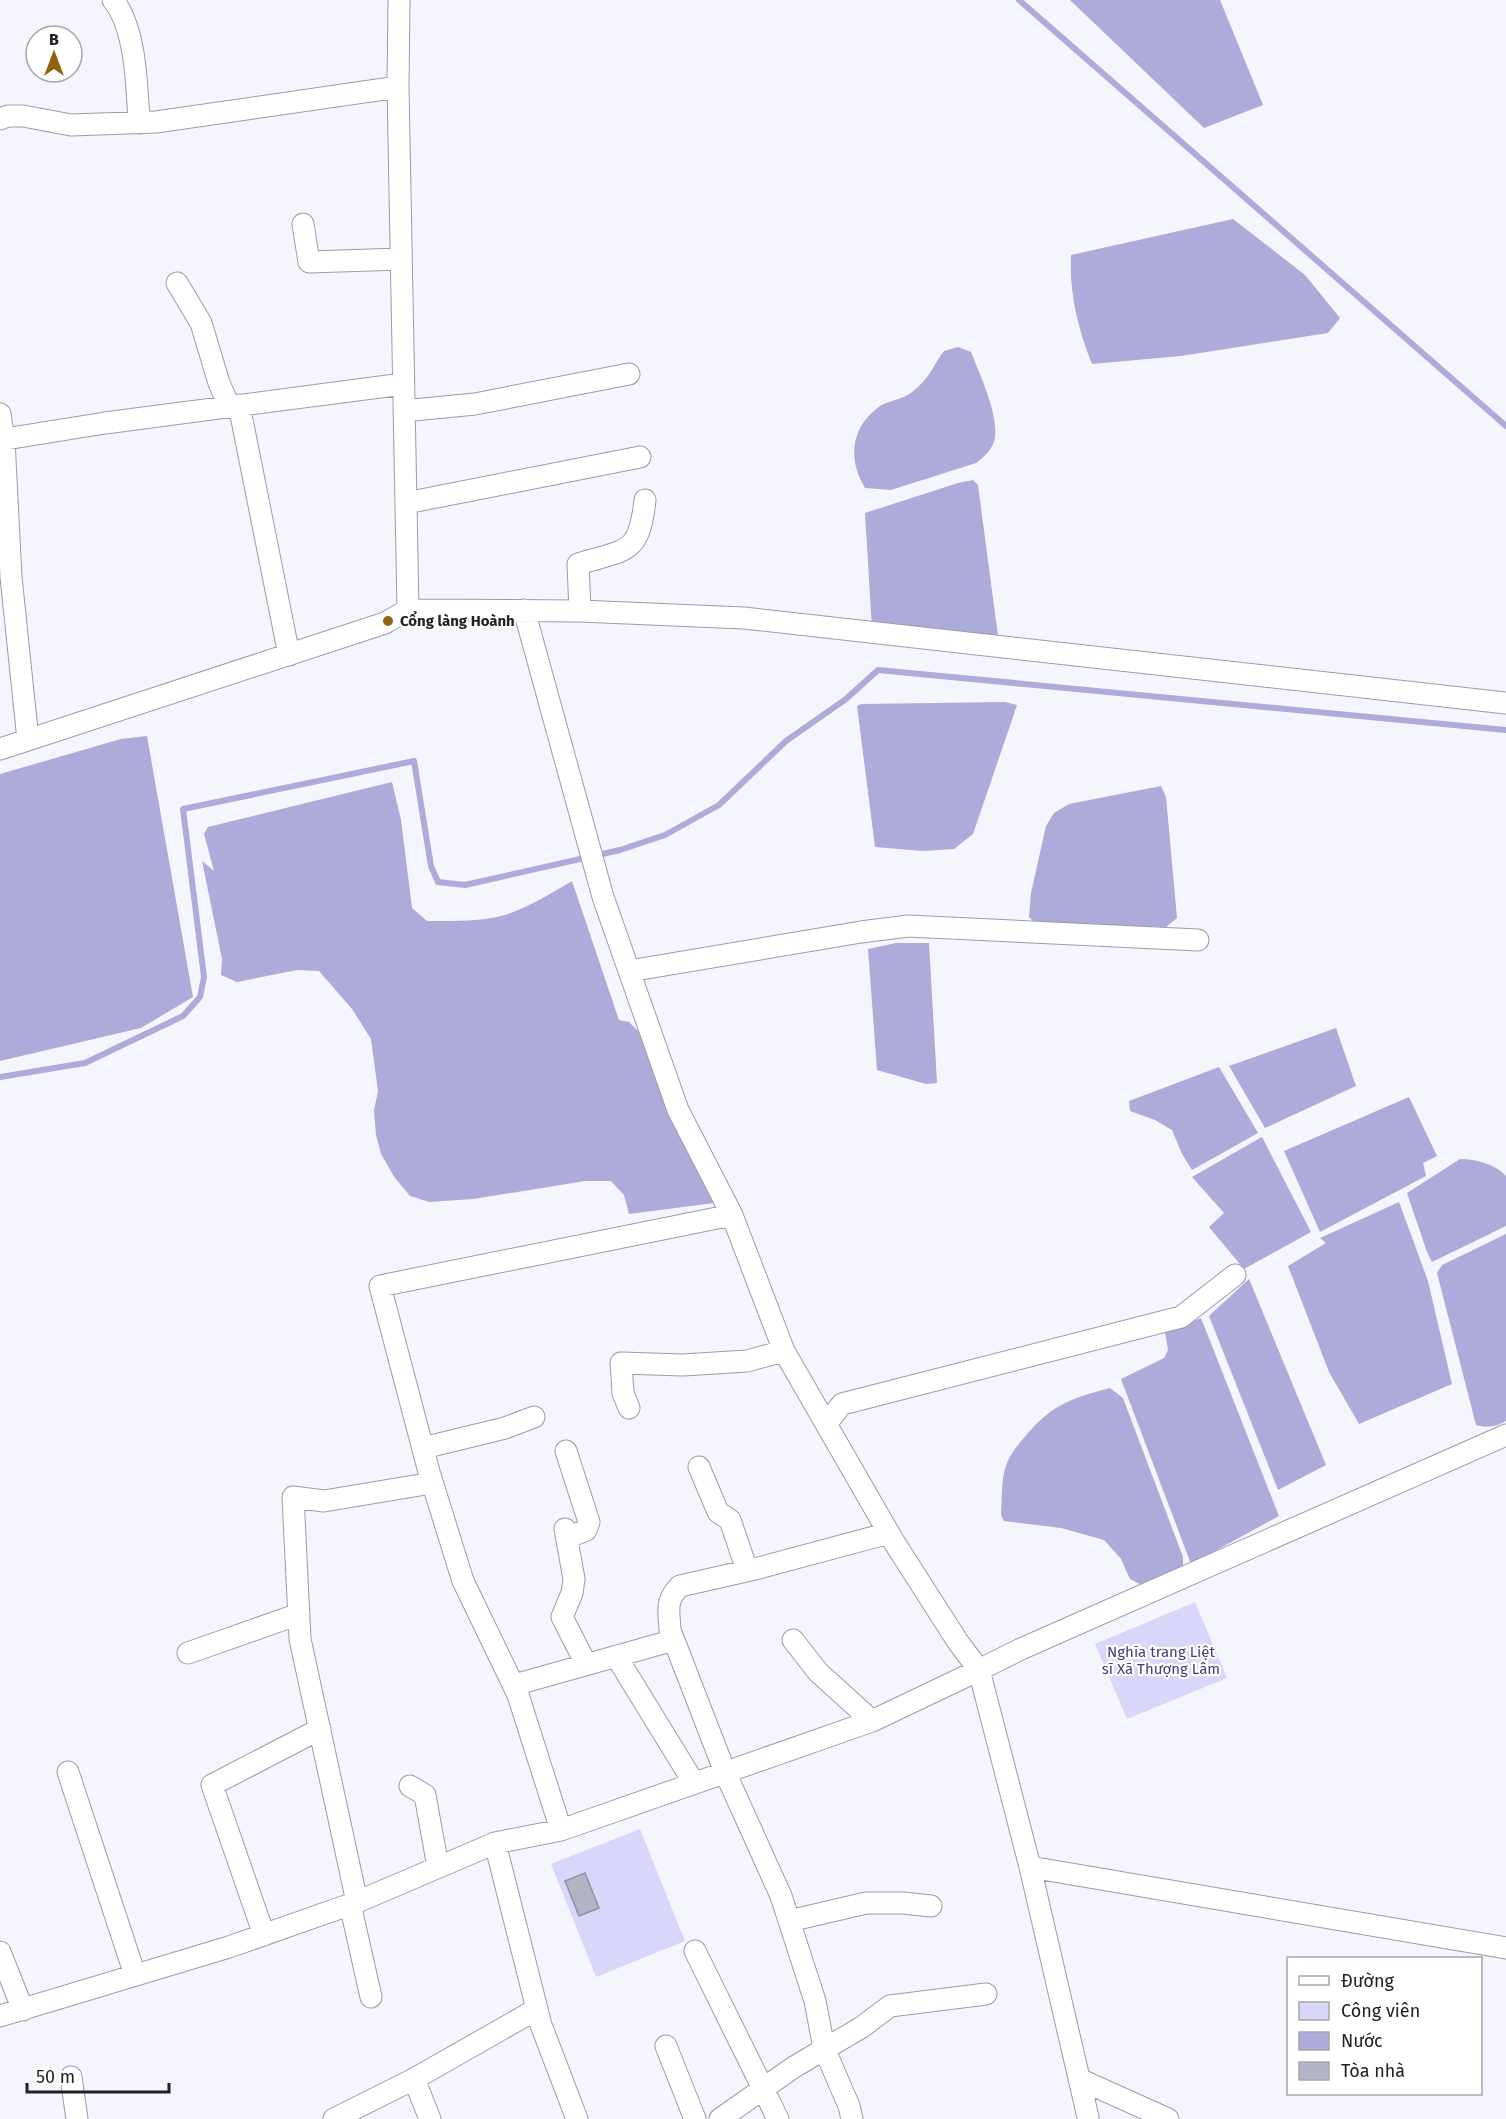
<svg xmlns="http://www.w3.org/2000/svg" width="1506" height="2119" viewBox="0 0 1506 2119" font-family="'Fira Sans',sans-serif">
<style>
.green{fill:#d7d7fa}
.water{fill:#acabda}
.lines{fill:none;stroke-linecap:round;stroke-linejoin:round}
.stream{stroke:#acabda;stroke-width:6}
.building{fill:#b4b4c8;stroke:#9191a4;stroke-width:1.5}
.minor-casing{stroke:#9b9bae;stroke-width:23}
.minor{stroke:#fff;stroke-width:21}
.poi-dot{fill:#91630e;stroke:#fff;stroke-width:2}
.labels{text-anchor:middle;stroke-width:4.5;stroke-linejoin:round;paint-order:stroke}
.poi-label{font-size:15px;font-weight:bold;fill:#202027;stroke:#fff;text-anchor:start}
.park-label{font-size:15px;fill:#423c78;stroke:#fff}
</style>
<rect width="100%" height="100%" fill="#f5f5fd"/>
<path class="green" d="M1195,1602L1227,1678L1127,1719L1095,1644Z
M640,1829L685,1941L596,1977L551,1864Z"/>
<path class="water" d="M1070,0H1220L1263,105L1204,128Z
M1233,219L1305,275L1340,318L1328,333L1181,356L1092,364C1078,329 1069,293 1071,255Z
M958,347L971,352C980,375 998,413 995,437C994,448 984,457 976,463L891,490L865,488C847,458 851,427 880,406C886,402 894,401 901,398C908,396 915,390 920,385C930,376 936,361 944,351Z
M973,480L978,485L998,636L872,629L865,513L958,483Z
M1005,702L1017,705L973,834L954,849L923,851L875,847L857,706L861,704Z
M147,736L193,997L141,1028L0,1061V774L121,739Z
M392,782L401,820L412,908L427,921C452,921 481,922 505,915C529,907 550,894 572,881L619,1020L629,1022L638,1031L679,1135L714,1203L629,1214L624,1195L611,1181H585L473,1199L429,1202L410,1196L395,1178L381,1154L376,1135L374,1110L378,1091L371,1039L352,1009L319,971L297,970L237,982L221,975L222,959L202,861L214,871L204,834L208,827Z
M1161,786L1166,797L1177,918L1166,927L1037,925L1029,917L1031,893L1046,826L1054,813L1069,804Z
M896,943H929L937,1083L926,1084L877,1070L868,949Z
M1336,1028L1356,1086L1265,1128L1229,1066Z
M1219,1067L1258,1133L1192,1170L1182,1154L1172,1130L1155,1120L1130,1111L1129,1101Z
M1409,1097L1437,1156L1423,1163L1426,1176L1320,1232L1284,1151Z
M1262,1137L1311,1232L1244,1269L1209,1227L1224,1213L1192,1177Z
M1460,1159C1476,1159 1495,1164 1506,1176V1226L1432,1262L1427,1252L1407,1193Z
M1399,1202L1428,1281L1452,1384L1359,1424L1329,1372L1288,1266L1326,1243L1320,1238Z
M1506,1234V1421C1496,1427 1487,1428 1476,1425L1437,1273L1442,1265Z
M1249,1279L1326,1465L1278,1490L1209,1316Z
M1201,1318L1279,1516L1191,1564L1121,1379L1164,1358L1168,1350L1165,1332Z
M1110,1388L1123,1398L1183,1557V1570L1146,1587L1130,1579L1121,1559L1104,1540L1061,1528L1004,1521L1001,1515C1002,1500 1001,1483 1005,1469C1009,1456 1015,1448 1024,1438C1051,1405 1069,1399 1110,1388Z"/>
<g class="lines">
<path class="stream" d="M1019,0L1506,426
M0,1077L85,1063L183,1016L200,997L204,977L183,809L414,761L431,866L438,882L465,885L620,850L665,835L719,805L786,741L846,699L878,670L1506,730"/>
</g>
<path class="building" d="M585,1873L599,1908L579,1916L565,1881Z"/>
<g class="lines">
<g class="minor-casing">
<path id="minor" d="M113,0C136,28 137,87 139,123
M399,0L398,87L408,610
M0,119L8,116H23L71,125L156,122L398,87
M303,224L309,262L401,259
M177,283L201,323L219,383L229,406
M239,405L289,655
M404,411L475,404L629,374
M0,414L4,440L11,577L28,740
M0,440L105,423L403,384
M406,503L640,457
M580,611L578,564C626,549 639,556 645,500
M390,620L408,610L580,611L744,618L1506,703
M0,749L385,623
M629,971L861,932L908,926L1198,940
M629,1408L623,1393L621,1363L683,1365L747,1361L784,1351
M826,1424L842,1404L1181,1317L1235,1275
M423,1448L505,1428L534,1417
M566,1451L589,1522L586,1530L567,1538
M699,1467L718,1512L730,1520L747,1570
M565,1529L574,1579L572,1593L562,1617L586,1664
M793,1640L818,1672L872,1721
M188,1653L299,1614
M616,1656L694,1783
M514,1685L674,1640
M68,1772L135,1975
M410,1786L425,1795L438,1867
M561,1830L518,1695L463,1581L429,1472L380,1286L732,1215
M495,1843L541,2025L577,2119
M1030,1867L1506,1948
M357,1902L300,1639L293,1497L324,1501L432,1483
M350,1904L371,1997
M789,1921L866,1903H903L931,1906
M264,1935L212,1785L320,1729
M695,1951L778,2119
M0,1952L23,2010
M0,2016L229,1947L357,1902L495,1843L561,1830L872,1721L979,1670L958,1642L894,1542L784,1351L732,1215L678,1110L603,897L524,610
M666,2046L695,2119
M71,2077L77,2119
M414,2079L430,2119
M1079,2079L1168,2119
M1088,2117L1030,1867L979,1670L1021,1649L1506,1435
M334,2119L414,2079L537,2009
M720,2119L794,2067L862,2027L890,2006L986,1994
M852,2119L849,2106L824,2048L815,2001L781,1896L725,1772L670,1630C669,1610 665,1601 680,1586L755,1569L889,1533"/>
</g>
<use href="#minor" class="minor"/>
</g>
<circle class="poi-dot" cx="388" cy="621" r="6"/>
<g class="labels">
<g class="poi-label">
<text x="400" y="626">Cổng làng Hoành</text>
</g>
<g class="park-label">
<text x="1161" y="1657">Nghĩa trang Liệt<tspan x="1161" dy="17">sĩ Xã Thượng Lâm</tspan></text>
</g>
</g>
<rect x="1287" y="1957" width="195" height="138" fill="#ffffff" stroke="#a6a6a9" stroke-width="1.5"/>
<rect x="1299" y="1976" width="30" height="9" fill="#ffffff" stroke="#a6a6a9" stroke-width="1.5"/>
<text x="1341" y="1987" font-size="18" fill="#202027">Đường</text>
<rect x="1299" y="2002" width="30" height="18" fill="#d7d7fa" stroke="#a6a6a9" stroke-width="1.5"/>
<text x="1341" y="2017" font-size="18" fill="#202027">Công viên</text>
<rect x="1299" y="2032" width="30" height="18" fill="#acabda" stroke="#a6a6a9" stroke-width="1.5"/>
<text x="1341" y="2047" font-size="18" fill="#202027">Nước</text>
<rect x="1299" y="2062" width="30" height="18" fill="#b4b4c8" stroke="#a6a6a9" stroke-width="1.5"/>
<text x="1341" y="2077" font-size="18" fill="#202027">Tòa nhà</text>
<g transform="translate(54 54)"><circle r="28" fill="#ffffff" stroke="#a6a6a9" stroke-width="1.5"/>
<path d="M0-4.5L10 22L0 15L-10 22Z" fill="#91630e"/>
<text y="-9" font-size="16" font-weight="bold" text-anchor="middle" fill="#202027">B</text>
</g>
<path d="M27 2083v9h142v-9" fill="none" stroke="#202027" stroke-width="3"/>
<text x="36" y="2083" font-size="18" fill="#202027" stroke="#ffffff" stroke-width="4.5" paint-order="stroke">50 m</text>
</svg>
